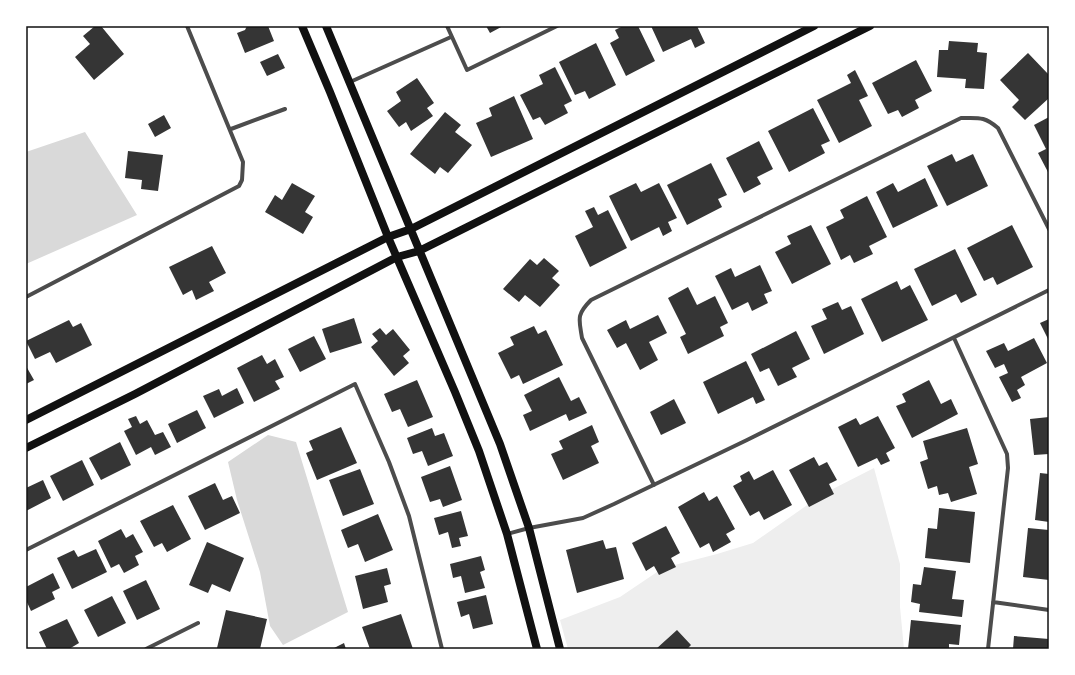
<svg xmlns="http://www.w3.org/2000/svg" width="1075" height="675" viewBox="0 0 1075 675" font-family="Poppins,sans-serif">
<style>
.green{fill:#eee}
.water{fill:#d9d9d9}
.building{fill:#353535}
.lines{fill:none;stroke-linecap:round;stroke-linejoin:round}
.minor{stroke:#4c4c4c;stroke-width:4}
.secondary{stroke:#111;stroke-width:8}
.neatline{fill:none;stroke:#111;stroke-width:1.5}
</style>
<rect width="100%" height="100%" fill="#fff"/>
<path class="green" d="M874,468L900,564V607L904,649H568L560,620L620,597L663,568L717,554L753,543L823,494Z"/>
<path class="water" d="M85,132L137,215L26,264V152Z
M268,435L296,442L348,612L283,645L270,626L260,572L237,500L228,462Z"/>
<path class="building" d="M95,26H101L124,54L94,80L75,57L90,44L83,36Z
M247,26H268L274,41L245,53L237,33L245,30Z
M486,26H503L490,33Z
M623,26H638L655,61L626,76L610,43L619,38L615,30Z
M651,26H697L705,43L695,48L691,39L663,52Z
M949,41L978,43L977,52L987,53L984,89L965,88L966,79L937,77L939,50H948Z
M596,43L616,85L589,99L585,91L575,95L559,62Z
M1028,53L1049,75V98L1025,120L1012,107L1019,100L1000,80Z
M278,54L285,68L267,76L260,62Z
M916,60L932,91L915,100L919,108L902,117L898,110L888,114L872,83Z
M555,67L572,101L564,105L568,113L545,125L540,117L533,120L520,95L543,84L539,75Z
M855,70L868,96L859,100L872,126L839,143L817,100L851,83L847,75Z
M417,78L434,103L427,108L433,116L411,131L406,122L399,127L387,111L401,101L396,92Z
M514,96L533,139L491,157L476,123L492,116L489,108Z
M813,108L830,141L821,145L825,153L789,172L768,131Z
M445,112L461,125L455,132L472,145L448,173L440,167L435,174L410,154Z
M164,115L171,128L155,137L148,124Z
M1049,117V174L1038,153L1046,149L1034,125Z
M759,141L773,169L757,177L761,184L744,193L726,158Z
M128,151L163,155L158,191L141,189L142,180L125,178Z
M952,154L956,162L973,154L988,186L947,206L927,166Z
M711,163L727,195L718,199L722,207L687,225L667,185Z
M925,178L938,206L893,228L876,192L893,183L898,192Z
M292,183L315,196L305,212L313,217L303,234L265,212L275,195L282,200Z
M636,183L641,192L659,183L677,218L668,222L672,231L663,236L659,227L631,241L609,196Z
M867,196L887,237L869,246L873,254L854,263L850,255L841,260L826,227L844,218L840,210Z
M594,207L598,215L608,210L627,248L590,267L575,236L593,227L585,211Z
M811,225L831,264L792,284L775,252L791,244L787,236Z
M1012,225L1033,267L997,285L993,277L984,281L967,248Z
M212,246L226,273L209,282L214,291L196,300L192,290L183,295L169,267Z
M955,249L977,295L961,303L956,294L932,306L914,269Z
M544,258L559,271L552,278L560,285L540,307L525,295L519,302L503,289L530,259L537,265Z
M760,265L772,291L764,294L768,303L752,311L748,302L732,310L715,276L731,268L735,277Z
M897,281L901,290L910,285L928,320L882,342L861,299Z
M688,287L697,305L715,296L728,323L720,327L724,336L688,354L680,337L686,334L668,298Z
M838,302L842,310L851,306L864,334L824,354L811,326L827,319L822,309Z
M658,315L667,333L649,342L658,360L640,370L626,343L617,348L607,330L626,320L630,329Z
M354,318L362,343L330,353L322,329Z
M1049,319V341L1040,323Z
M69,320L73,327L81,323L92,345L56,363L50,352L35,359L26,341Z
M534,326L538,334L546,330L563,365L523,384L519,375L511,379L498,353L514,345L510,337Z
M380,328L386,335L393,329L410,350L403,356L409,363L394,376L371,347L378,341L372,334Z
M796,331L810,359L792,368L797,377L778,386L769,368L760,372L751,354Z
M314,336L326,359L300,372L288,349Z
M1034,338L1047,363L1021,377L1025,385L1017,390L1021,398L1012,402L999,377L1008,373L1004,364L995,368L986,351L1004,343L1008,351Z
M262,355L267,364L275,359L284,377L275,381L280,389L254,402L237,368Z
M746,361L765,400L756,404L753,397L718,414L703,382Z
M26,366L34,380L26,384Z
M559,377L571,401L579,397L587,413L569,421L566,414L530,431L523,415L532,411L524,395Z
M417,380L433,417L408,427L400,409L392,412L384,394Z
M929,380L941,404L951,399L958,414L912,438L896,406L906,402L902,394Z
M237,388L244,403L214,418L203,396L219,389L222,396Z
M674,399L686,423L661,435L650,412Z
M197,410L206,428L177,443L168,424Z
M136,416L140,424L147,420L155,435L163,432L171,447L155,455L151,447L136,455L124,431L132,427L128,419Z
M878,416L895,448L886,453L890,461L881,465L877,458L858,467L838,427L856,418L860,425Z
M1049,417V454L1034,455L1030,419Z
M592,425L599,442L591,446L599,463L563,480L551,454L563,449L559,441Z
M341,427L357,463L317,480L306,453L313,450L309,441Z
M432,428L435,436L444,433L453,456L428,466L422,451L413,454L407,438Z
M967,428L978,464L969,467L977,494L951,502L948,493L939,495L937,486L928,489L920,462L928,459L923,441Z
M120,442L131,465L101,480L89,458Z
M814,457L819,466L827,462L837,480L829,484L834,494L809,507L789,470Z
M82,460L94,485L63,501L50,476Z
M450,466L462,500L443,507L440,499L430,502L421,477Z
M360,469L374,504L343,516L329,480Z
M773,470L792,505L764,520L759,511L750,516L733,486L742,481L740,476L749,471L754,480Z
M1040,473L1049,474V522L1035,520Z
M43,480L51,498L26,511V488Z
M215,483L223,500L232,496L240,513L205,530L188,496Z
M704,492L709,501L717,496L735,529L726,534L731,542L713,552L709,543L700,548L678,507Z
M173,505L191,539L167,552L162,543L154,547L140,521Z
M939,508L975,512L970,563L925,558L928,528L937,529Z
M461,511L468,536L459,538L461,546L452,548L448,532L439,535L434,518Z
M378,514L393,550L365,562L358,544L348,548L341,530Z
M666,526L680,553L671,558L676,567L659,575L654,566L646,571L632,543Z
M1028,528L1049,530V580L1023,577Z
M121,529L126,538L133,534L143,552L135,556L139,565L124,573L119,564L111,568L98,541Z
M603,540L606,549L616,547L624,579L577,593L566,550Z
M207,542L244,558L230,592L212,584L208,593L189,585Z
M96,549L107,572L72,589L57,558L74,550L78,557Z
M481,556L485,570L480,572L485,588L465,593L461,576L453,578L450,564Z
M924,567L956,571L952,599L964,600L962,617L919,612L920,604L911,602L913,584L921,585Z
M387,568L391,584L384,586L388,602L363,609L355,576Z
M53,573L60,588L52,592L55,599L31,611L26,600V587Z
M146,580L160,609L137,620L123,591Z
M486,595L493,624L473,629L469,614L461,617L457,602Z
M112,596L126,623L98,637L84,610Z
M226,610L267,619L260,649H223L217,648Z
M401,614L413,649H370L362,627Z
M67,619L79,643L69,649H47L39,632Z
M911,620L961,625L959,645L949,644V649H908Z
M677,630L691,645L687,649H656Z
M1014,636L1049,639V649H1013Z
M344,643L346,649H332Z"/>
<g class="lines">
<path class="minor" d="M447,26L467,70L557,26
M350,82L451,37
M231,129L285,109
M26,297L239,186L242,180L243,162L187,26
M954,338L1007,454L1008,468L988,649
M654,485L582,338C579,319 576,315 591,300L961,118C979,118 984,116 998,128L1049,229
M507,534L529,528L583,518L614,504L747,440L1049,290
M26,550L355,384L389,462L409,516L442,649
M993,602L1049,610
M146,649L198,623"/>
<path class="secondary" d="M302,26L330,92L388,237L455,392L479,451L507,534L537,649
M326,26L500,444L529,528L560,649
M26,420L388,237L411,229L814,26
M26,448L135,394L397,257L419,251L870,26"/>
</g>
<rect width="1075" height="675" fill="none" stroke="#ffffff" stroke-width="54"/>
<rect x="27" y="27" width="1021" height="621" class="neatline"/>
</svg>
